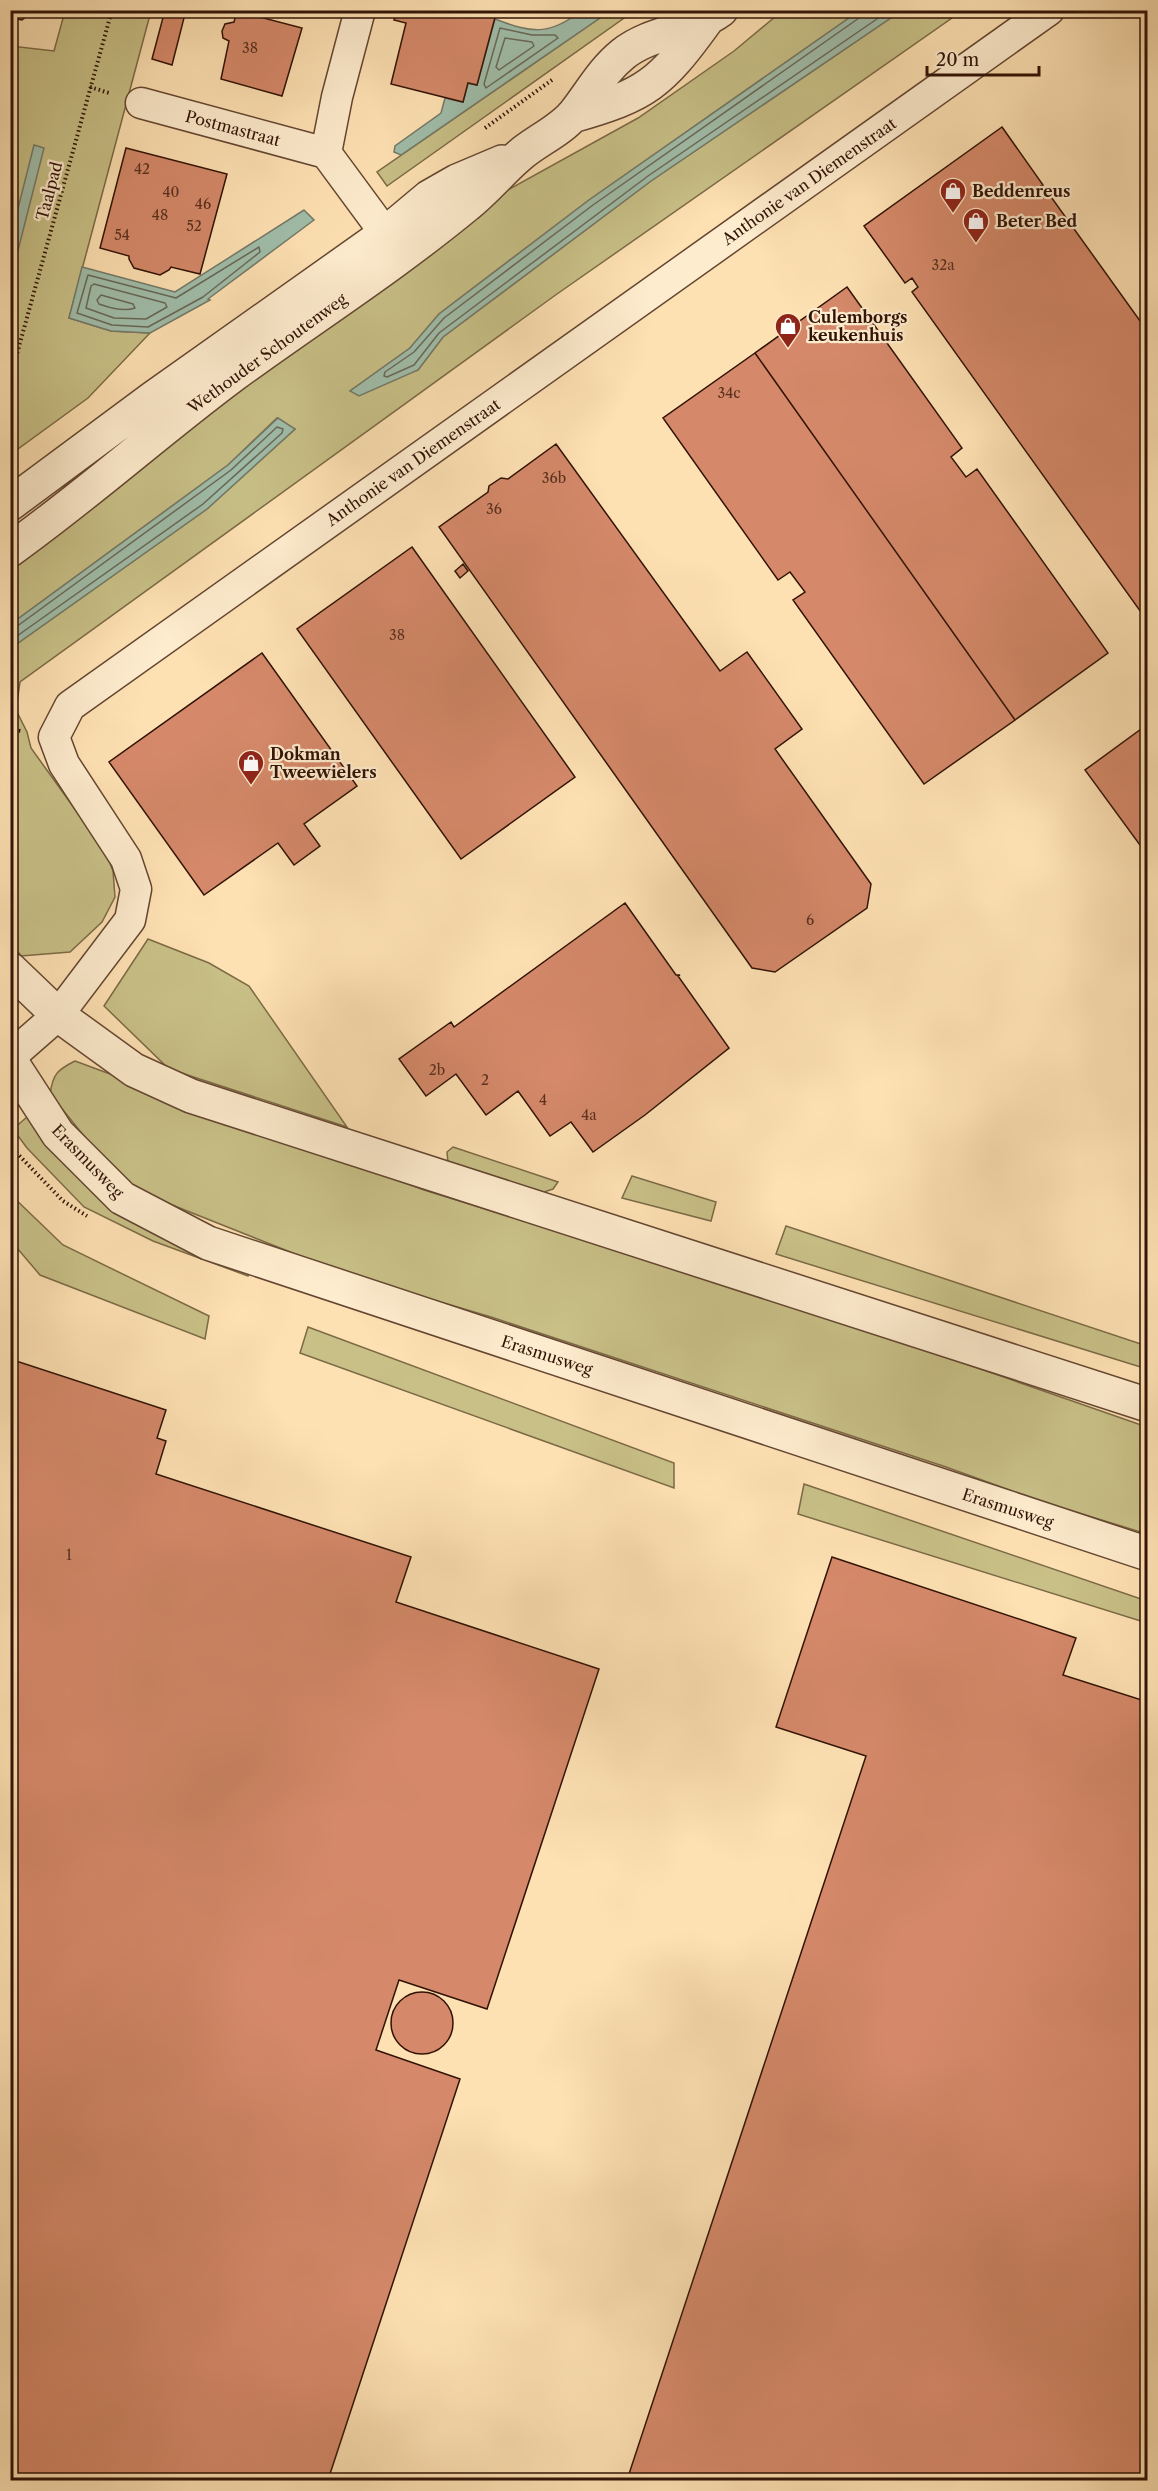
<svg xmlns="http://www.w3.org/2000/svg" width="1158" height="2491" viewBox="0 0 1158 2491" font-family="'Libre Caslon Text',serif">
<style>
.green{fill:#c8c087;stroke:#7c6a46;stroke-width:1.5}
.water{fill:#a0beab;stroke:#747a69;stroke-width:1.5}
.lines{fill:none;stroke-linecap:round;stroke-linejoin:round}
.shore{stroke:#686858;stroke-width:1.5}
.building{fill:#d5896a;stroke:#311306;stroke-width:1.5}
.minor-casing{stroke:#644631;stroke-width:33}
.tertiary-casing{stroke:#644631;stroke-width:36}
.path{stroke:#311306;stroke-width:4;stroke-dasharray:1.5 3;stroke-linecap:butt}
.minor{stroke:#feecce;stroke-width:30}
.tertiary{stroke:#feecce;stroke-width:33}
.labels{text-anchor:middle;stroke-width:4.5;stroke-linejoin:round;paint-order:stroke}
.number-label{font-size:14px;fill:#5a301f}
.street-label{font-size:16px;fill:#311306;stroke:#feecce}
.poi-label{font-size:16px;font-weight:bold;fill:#311306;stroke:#feecce;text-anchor:start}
</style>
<rect width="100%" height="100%" fill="#fee1b3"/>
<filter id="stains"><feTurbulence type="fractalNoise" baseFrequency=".00333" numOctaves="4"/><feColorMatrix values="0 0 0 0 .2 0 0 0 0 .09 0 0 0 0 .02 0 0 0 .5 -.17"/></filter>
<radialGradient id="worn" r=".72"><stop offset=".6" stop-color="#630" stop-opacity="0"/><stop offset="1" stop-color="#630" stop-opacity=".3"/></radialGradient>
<path class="green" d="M65,11H151L69,318L111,331L150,333L88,398L11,454V46L54,51Z
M610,11H634L387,186L377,172Z
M782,11H859L589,200L439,314L410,348L350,391L418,370L443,337L651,181L901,11H962L557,294L20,682L16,710L27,732L31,748L105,851L113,871L115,897L102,922L70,952L21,956L11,942V648L207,509L295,429L277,418L228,465L11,624V566L188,418L504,192L638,118L734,51Z
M148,939L209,963L249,986L347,1127L169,1069L104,1006Z
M75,1061L424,1190L794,1304L1147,1427V1534L1040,1501L946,1467L491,1317L343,1273L142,1193L110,1168L50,1094C53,1074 57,1070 75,1061Z
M27,1117L67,1165L250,1269L248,1276L153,1241L84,1207L27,1148L13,1129Z
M453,1147L558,1182L553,1189L544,1192L448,1163L447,1152Z
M632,1176L716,1202L711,1221L622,1198Z
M10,1194L63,1245L209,1316L205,1339L40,1275L11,1241Z
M786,1226L1147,1346V1369L776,1254Z
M308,1327L674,1463V1488L300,1353Z
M804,1484L1147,1601V1623L798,1514Z"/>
<path class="water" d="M581,11H610L401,155L394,152L395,146L441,113L445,98L463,102L468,83L477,85L495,19C532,33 549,36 581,11Z
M859,11H901L651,181L443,337L418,370L359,396L350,391L410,348L439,314L589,200Z
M34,145L44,148L11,278V236Z
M304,210L314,220L208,299L210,300L150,333L111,331L69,318L82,267L175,292Z
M278,418L295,429L207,509L11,648V624L228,465Z"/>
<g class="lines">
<path class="shore" d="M862,10L859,18L593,205L444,318L414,352L385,372L384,376L387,377L414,365L439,333L648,176L890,10
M500,28L532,35H555L558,38L486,88L484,84Z
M505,38L532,42L534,46L499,70L496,67Z
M259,247L260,252L203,297L148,327L112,325L77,313L88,275L176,298Z
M94,284L165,303L167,307L146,319L114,318L86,308L91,286Z
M101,295L133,304L135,308C124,312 110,308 99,304L97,300Z
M10,628L16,627L231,470L277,427L283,429L282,433L203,504L10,641"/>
</g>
<path class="building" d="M11,10H45L43,16L31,13L22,20L17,19Z
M165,10H186L172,65L152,59Z
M397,10H497L477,85L468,83L463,102L391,84L406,23L394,20Z
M237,11L302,28L282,96L221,79L229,41L223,38L222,31L225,24L234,22Z
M1002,127L1043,185L1036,189L1043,198L1049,194L1148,332V622L912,292L918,287L912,278L905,283L864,226Z
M126,148L227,174L200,274L171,267L169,270L160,275L134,268L129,259V256L100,248Z
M847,287L962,448L951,457L966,477L977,469L1108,653L1015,720L755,353Z
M755,353L1015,720L924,784L793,600L805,592L790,572L778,580L663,418Z
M556,444L720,671L747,652L802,729L775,749L871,884L867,908L775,972L752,968L439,527L488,492L489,486L501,478L508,479Z
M412,547L575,777L461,859L297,629Z
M463,564L468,571L460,578L455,571Z
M262,653L357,786L304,824L320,846L294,865L278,843L204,895L109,762Z
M1148,724V856L1085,770Z
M625,903L676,975H680L678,976L729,1048L645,1115L593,1152L571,1122L550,1136L518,1091L486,1115L456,1074L426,1096L399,1059L451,1022L454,1027Z
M10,1359L166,1410L157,1438L166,1441L156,1474L411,1557L396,1602L599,1669L487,2009L399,1980L376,2050L460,2079L328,2480H10Z
M832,1557L1076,1638L1063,1675L1148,1702V2480H627L866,1756L776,1727Z
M391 2023a31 31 0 1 1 62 0a31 31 0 1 1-62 0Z"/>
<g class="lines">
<g class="minor-casing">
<path id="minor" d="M360,10L337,97L326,153L399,252
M141,103L326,153
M10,1057L58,1015L130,920L136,889L126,859L64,764L54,737L70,706L1049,10"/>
</g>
<g class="tertiary-casing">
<path id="tertiary" d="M572,116C647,95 661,83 706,21
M10,504L153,398L386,233L429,197L457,181L502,162
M10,550C87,495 157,432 232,376C310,319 392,267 467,205C486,190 501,171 520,155C536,141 560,131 574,114C590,94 602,71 623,54C652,31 691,32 721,10
M10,969L58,1015L134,1070L191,1096L1148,1405
M10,1060L58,1134L122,1198L208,1243L1148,1554"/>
</g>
<path class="path" d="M90,87L109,93
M485,128L552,80
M10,379L112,10
M10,729L21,731
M10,1146L63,1201L87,1216"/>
<use href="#minor" class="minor"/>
<use href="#tertiary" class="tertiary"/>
</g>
<defs>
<g id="shop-pin" transform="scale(1.35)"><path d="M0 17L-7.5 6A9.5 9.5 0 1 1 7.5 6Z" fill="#8f2418" stroke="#feecce"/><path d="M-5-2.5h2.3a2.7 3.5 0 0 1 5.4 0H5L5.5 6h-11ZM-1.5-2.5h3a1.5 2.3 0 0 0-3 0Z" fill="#fff"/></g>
</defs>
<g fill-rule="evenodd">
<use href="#shop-pin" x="953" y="191"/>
<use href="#shop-pin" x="976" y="221"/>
<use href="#shop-pin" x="788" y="326"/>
<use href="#shop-pin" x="251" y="763"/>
</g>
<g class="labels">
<g class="number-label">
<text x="250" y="53">38</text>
<text x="142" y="174">42</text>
<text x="171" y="197">40</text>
<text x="203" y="209">46</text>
<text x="160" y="220">48</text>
<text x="194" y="231">52</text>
<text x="122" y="240">54</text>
<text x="943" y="270">32a</text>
<text x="729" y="398">34c</text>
<text x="554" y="483">36b</text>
<text x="494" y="514">36</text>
<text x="397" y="640">38</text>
<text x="810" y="925">6</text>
<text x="437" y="1075">2b</text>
<text x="485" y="1085">2</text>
<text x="543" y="1105">4</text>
<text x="589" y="1120">4a</text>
<text x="69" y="1560">1</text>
</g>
<g class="street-label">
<text transform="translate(233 128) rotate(15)" y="6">Postmastraat</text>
<text transform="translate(809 181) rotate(-35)" y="6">Anthonie van Diemenstraat</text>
<text transform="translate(49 191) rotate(-75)" y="6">Taalpad</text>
<text transform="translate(267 353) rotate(-36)" y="6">Wethouder Schoutenweg</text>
<text transform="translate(413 462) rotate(-35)" y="6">Anthonie van Diemenstraat</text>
<text transform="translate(88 1161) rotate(46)" y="6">Erasmusweg</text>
<text transform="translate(547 1355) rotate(18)" y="6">Erasmusweg</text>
<text transform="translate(1008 1508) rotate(18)" y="6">Erasmusweg</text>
</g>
<g class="poi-label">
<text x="972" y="197">Beddenreus</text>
<text x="996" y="227">Beter Bed</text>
<text x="808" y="323">Culemborgs<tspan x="808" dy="18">keukenhuis</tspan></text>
<text x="270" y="760">Dokman<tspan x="270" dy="18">Tweewielers</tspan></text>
</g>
</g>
<rect width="1158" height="2491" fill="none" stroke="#fee1b3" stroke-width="36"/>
<rect x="12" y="12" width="1134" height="2467" fill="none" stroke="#311306" stroke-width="3"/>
<rect x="18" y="18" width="1122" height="2455" fill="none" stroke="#311306" stroke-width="1.5"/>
<path d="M927 66v9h112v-9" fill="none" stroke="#311306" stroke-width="3"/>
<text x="936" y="66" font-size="18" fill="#311306" stroke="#feecce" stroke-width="4.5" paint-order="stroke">20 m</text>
<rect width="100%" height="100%" filter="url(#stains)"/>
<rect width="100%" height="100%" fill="url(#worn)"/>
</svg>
